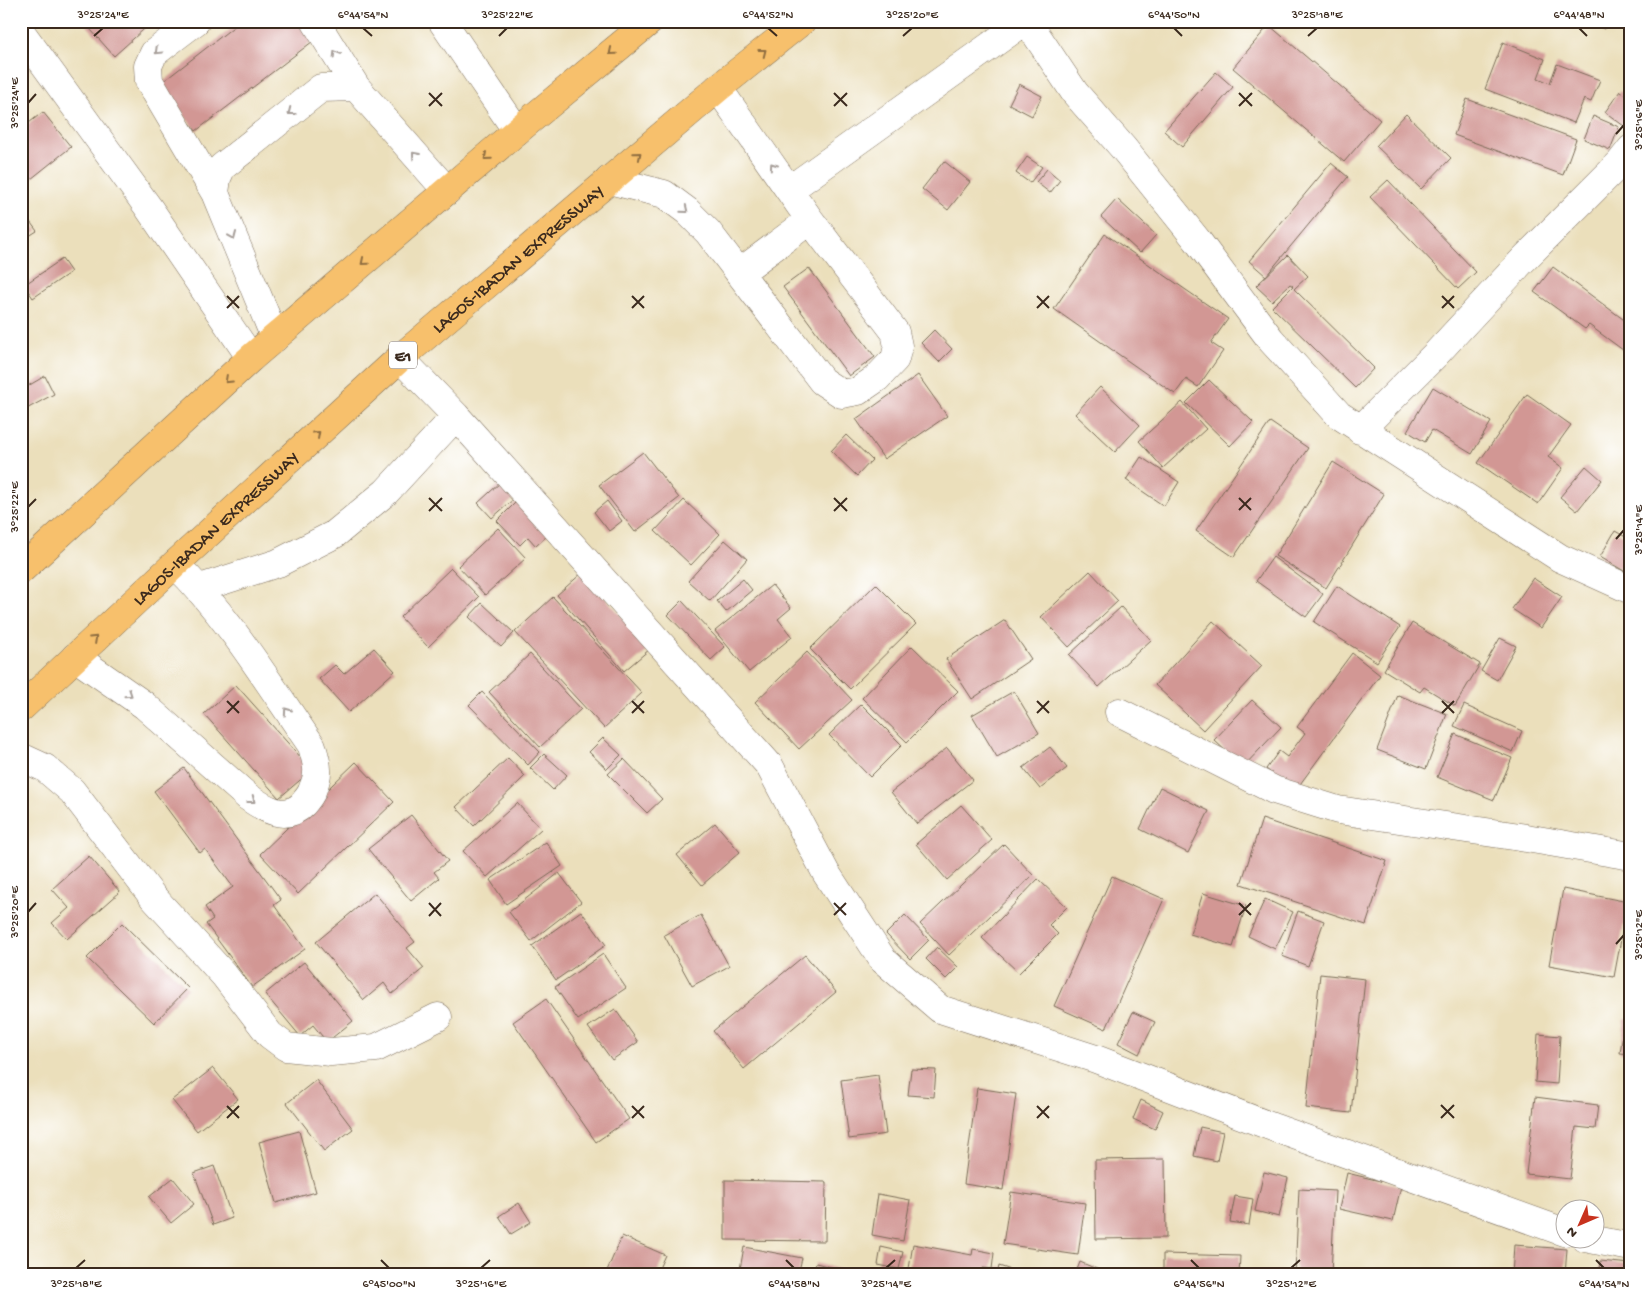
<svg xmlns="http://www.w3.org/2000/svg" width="1652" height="1296" viewBox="0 0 1652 1296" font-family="'Gochi Hand',sans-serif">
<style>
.building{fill:#d29794}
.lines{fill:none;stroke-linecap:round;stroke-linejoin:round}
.minor-casing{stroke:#796955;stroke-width:29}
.highway-casing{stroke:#796955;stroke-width:29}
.minor{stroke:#fff;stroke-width:28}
.highway{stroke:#f7c06c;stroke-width:28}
.oneway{stroke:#a79f9a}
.oneway2{stroke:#906e41}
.ticks{fill:none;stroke:#3b2a1e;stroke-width:2}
.labels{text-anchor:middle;stroke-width:4;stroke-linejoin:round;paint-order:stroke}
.shield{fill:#fff;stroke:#766a62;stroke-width:1}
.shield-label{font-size:16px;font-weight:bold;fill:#3b2a1e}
.street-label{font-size:18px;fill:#3b2a1e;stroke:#fff}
.neatline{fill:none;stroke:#3b2a1e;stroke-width:2}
.ticks-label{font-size:12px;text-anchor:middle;fill:#3b2a1e}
</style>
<rect width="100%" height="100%" fill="#fff"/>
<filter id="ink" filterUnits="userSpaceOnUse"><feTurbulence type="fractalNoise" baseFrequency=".02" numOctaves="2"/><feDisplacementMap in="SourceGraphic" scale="10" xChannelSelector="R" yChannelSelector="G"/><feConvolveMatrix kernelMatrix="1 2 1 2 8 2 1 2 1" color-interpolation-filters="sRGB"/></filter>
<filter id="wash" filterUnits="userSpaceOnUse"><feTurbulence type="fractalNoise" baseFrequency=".0096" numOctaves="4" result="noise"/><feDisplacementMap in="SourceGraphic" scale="20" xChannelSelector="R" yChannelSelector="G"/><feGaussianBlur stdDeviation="1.12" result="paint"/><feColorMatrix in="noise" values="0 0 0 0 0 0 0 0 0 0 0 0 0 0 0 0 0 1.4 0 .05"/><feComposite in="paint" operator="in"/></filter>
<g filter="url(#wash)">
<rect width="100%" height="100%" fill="#ebdfbb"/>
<g id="blocks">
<path class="building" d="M83,21H153L114,56Z
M241,21H304L317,38L196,131L160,84Z
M1587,21H1608L1604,29Z
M1269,25L1380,120L1344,162L1233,68Z
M1503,42L1545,59L1538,78L1550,83L1557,64L1600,80L1591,102L1584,99L1574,123L1485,89Z
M1216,72L1233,87L1182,147L1164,131Z
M1019,84L1042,96L1032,116L1009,104Z
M1620,91L1631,99V125L1628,129L1605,112Z
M1467,99L1576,139L1563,175L1454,135Z
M43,112L71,147L21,187V129Z
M1406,114L1451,158L1421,189L1376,146Z
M1593,116L1619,127L1610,150L1584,139Z
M1027,157L1042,167L1030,183L1016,173Z
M944,161L970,182L948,210L922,189Z
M1331,163L1348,177L1266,276L1249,261Z
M1047,169L1060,180L1050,193L1036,182Z
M1388,180L1476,272L1458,289L1370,197Z
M1117,199L1156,235L1140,253L1101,217Z
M21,210L37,231L21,241Z
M1105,234L1228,319L1211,343L1223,351L1198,387L1186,379L1175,394L1054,309Z
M1288,255L1308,276L1294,289L1374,368L1355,388L1272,307L1293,286L1290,284L1272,301L1256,286Z
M62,259L71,272L33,298L24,285Z
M1553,267L1631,325V356L1589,325L1585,329L1534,292Z
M809,268L875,357L849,376L783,287Z
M934,330L952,349L939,362L921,343Z
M918,375L947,416L884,459L856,419Z
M45,376L54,394L21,412V390Z
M1209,380L1253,422L1230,446L1186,403Z
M1100,387L1140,425L1115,452L1075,414Z
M1433,387L1491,422L1472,454L1432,430L1425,442L1407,431Z
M1527,394L1571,425L1548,457L1563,468L1538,504L1478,463Z
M1182,402L1206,429L1163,468L1139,441Z
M1270,422L1308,448L1234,557L1196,531Z
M846,435L872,460L857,476L831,451Z
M643,452L679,498L635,532L599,485Z
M1141,457L1179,482L1164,506L1126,480Z
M1333,462L1384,494L1326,588L1275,556Z
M1586,466L1602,480L1577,511L1560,497Z
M501,482L515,498L492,518L478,503Z
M684,500L720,534L691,565L655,531Z
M517,501L549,534L536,546L528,537L520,545L497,521Z
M607,501L622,521L609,531L594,512Z
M498,528L526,558L485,595L458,566Z
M1615,531L1631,540V575L1600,557Z
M725,540L747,559L710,601L688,581Z
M1273,557L1323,594L1306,617L1256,581Z
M451,568L479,597L428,647L400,617Z
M1090,571L1118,601L1069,647L1041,617Z
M583,572L650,649L624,671L557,595Z
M1533,578L1562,597L1541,628L1512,609Z
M743,579L752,590L726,612L717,601Z
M876,584L916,624L850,689L810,649Z
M772,585L791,608L778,619L792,637L749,672L715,631Z
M1337,586L1400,627L1377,662L1314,622Z
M553,597L642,693L604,728L515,632Z
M682,601L725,647L711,660L668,615Z
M482,603L514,633L501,647L469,617Z
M1121,607L1151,640L1099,687L1069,655Z
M1005,620L1031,659L972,699L946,659Z
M1213,621L1262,666L1203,730L1155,685Z
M1412,623L1480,664L1455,706L1424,687L1420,692L1384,670Z
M1500,638L1516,646L1497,680L1481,671Z
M912,646L958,691L907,742L862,698Z
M374,648L395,671L349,712L319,679L335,665L344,674Z
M807,652L852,700L799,749L755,702Z
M1352,653L1380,675L1295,791L1266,769L1279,751L1287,757L1305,733L1297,727Z
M530,654L581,709L540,747L489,692Z
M236,685L312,770L279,798L204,714Z
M1014,691L1039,733L997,757L972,715Z
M482,692L540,752L528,765L469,705Z
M1398,695L1447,714L1426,769L1377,750Z
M1252,700L1281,727L1243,767L1214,740Z
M861,704L902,745L870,777L829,735Z
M1464,705L1522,731L1513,752L1454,726Z
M1455,734L1512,758L1494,800L1437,777Z
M603,738L621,755L607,769L589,752Z
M1050,747L1067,768L1040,789L1023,768Z
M947,748L973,780L917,824L891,792Z
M544,754L567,775L553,790L530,768Z
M508,758L525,776L474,826L456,807Z
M624,759L662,799L647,813L608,774Z
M356,762L394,802L298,894L260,854Z
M184,768L281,900L274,905L305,949L252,987L206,924L213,919L205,907L233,887L205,849L200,853L154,791Z
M1160,787L1209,811L1188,853L1140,829Z
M517,803L541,829L487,877L463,851Z
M961,805L992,840L947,880L916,844Z
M411,815L448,861L434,872L439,878L411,901L368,849Z
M1262,819L1387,861L1366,925L1241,884Z
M715,823L740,852L702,885L677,855Z
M546,842L562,866L506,904L490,880Z
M1004,844L1033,875L949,955L920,924Z
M89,856L120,892L67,939L52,923L69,908L52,889Z
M559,873L581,902L531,941L509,912Z
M1112,876L1164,899L1106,1029L1054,1006Z
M1038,879L1067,907L1049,925L1058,934L1019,973L982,938Z
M1563,889L1628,902L1614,977L1549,965Z
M375,893L415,942L407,948L424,968L392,994L384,983L364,1000L316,942Z
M1203,893L1246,906L1233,947L1190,934Z
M1265,899L1293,912L1275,949L1248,936Z
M581,911L606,945L556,980L532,946Z
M1298,911L1324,921L1308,966L1282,956Z
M701,915L729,966L692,986L664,935Z
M905,915L929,940L910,959L886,934Z
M122,923L188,988L154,1023L87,958Z
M937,947L958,967L946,979L926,959Z
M603,954L626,988L578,1020L555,987Z
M805,955L836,992L744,1069L713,1031Z
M304,962L353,1021L327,1042L313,1025L300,1036L265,994Z
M1320,974L1365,979L1351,1113L1306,1108Z
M546,999L629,1119L596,1142L513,1022Z
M615,1009L638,1042L612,1060L588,1027Z
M1133,1012L1155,1022L1139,1054L1118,1043Z
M1625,1019L1631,1020V1054L1620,1053Z
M1538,1034L1560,1036L1557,1084L1535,1082Z
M1628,1063L1631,1064V1089H1626Z
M213,1068L238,1099L197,1131L172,1100Z
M911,1069L936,1070L934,1097L908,1095Z
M878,1075L886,1134L849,1139L841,1080Z
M316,1080L353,1129L324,1151L287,1103Z
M977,1088L1016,1094L1003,1190L964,1184Z
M1535,1097L1598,1105L1595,1129L1576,1127L1570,1179L1526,1174Z
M1141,1100L1163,1111L1155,1129L1133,1119Z
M1200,1127L1223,1132L1217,1161L1194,1156Z
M299,1131L316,1192L276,1203L259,1142Z
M1165,1159L1166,1238L1096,1239L1095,1160Z
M214,1166L232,1218L213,1225L194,1173Z
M1264,1172L1288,1178L1279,1217L1255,1211Z
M1347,1173L1401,1186L1393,1221L1339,1209Z
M173,1178L194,1204L171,1223L149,1197Z
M725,1180L826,1182L825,1241L725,1240Z
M1299,1189L1335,1191L1331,1275H1295Z
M1011,1192L1085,1203L1078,1255L1003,1244Z
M878,1194L910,1200L903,1241L872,1235Z
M1235,1196L1253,1199L1249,1225L1230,1222Z
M519,1203L531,1222L511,1234L499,1216Z
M622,1236L665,1255L656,1275H610L606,1273Z
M913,1244L972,1255L973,1249L994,1253L992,1269L983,1268L982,1275H908Z
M1514,1245L1567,1249L1565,1275H1512Z
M744,1247L802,1258L798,1275H739Z
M881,1247L903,1252L899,1269L878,1265Z
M1163,1254L1240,1256L1239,1275H1163Z
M1600,1261L1631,1264V1275H1599Z
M1080,1262L1111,1275H1075Z
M816,1263L856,1274V1275H813Z
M999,1266L1023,1274V1275H997Z
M1249,1272L1275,1273V1275H1249Z"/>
</g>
</g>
<g filter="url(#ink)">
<use href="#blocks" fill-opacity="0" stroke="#796955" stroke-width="1"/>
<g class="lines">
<g class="minor-casing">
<path id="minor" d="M196,21L154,53L148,66L149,81L215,193
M315,21L356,87
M442,21L517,131
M1027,21L1075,93L1124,149L1197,240L1271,340L1339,415L1560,558L1631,590
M21,32L148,207L251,358
M609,180L664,194L687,211L708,232L822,381L842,394L858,391L877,378L895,359L898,346L895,332L810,220L718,88
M789,190L1025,21
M739,273L810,220
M275,338L215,193L217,178L222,167L321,88L356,87L447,191
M400,358L456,416L769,765L826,873L883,960L940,1009L1096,1059L1275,1128L1564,1232
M1360,430L1436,354L1523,260L1620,163L1631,149
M200,588L278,563L335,534L386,492L456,416
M75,657L144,705L248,797C265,809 286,822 303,804C307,799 310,796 312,791C314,785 317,779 317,773C318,764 314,755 312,746C269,684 229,617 175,564
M1119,712L1274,790L1338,810L1520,837L1631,856
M21,757L45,768L72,791L153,897L224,975L270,1035L286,1047L331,1052L376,1048L438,1017
M1585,1238L1631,1247"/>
</g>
<g class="highway-casing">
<g id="highway">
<path d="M21,570L251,358L517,131L650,21"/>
<path id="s1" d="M21,708L175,564L400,358L718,88L802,21"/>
</g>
</g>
<use href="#minor" class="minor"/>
<use href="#highway" class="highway"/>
</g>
<defs><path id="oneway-chevron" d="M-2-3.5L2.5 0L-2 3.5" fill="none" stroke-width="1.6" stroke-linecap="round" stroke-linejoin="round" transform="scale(1.25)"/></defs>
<g class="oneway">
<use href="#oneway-chevron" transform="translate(158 51) rotate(136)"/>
<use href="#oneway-chevron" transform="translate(336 54) rotate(-121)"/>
<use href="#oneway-chevron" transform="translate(291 112) rotate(142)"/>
<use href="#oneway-chevron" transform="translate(415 155) rotate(-131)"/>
<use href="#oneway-chevron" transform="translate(773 166) rotate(-125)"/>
<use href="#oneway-chevron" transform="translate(685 210) rotate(39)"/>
<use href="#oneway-chevron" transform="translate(233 236) rotate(67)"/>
<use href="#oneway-chevron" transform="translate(129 694) rotate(34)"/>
<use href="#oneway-chevron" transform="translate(287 711) rotate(-125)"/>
<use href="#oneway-chevron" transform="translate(252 800) rotate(38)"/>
</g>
<g class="oneway2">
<use href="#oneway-chevron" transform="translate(612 52) rotate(140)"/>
<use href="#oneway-chevron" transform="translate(763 52) rotate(-38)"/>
<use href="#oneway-chevron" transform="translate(638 155) rotate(-40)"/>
<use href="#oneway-chevron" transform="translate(487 157) rotate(139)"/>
<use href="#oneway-chevron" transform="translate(364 262) rotate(140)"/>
<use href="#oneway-chevron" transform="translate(228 380) rotate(137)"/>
<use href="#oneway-chevron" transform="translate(317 434) rotate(-42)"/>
<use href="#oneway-chevron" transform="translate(94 639) rotate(-43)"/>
</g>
</g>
<path class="ticks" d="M363,28L372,36M768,28L777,36M1174,28L1182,36M1579,28L1587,36M94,36L103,28M499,36L507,28M903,36L912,28M1308,36L1317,28M429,93L442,106M834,93L847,106M1239,93L1252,106M28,103L36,94M429,106L442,93M834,106L847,93M1239,106L1252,93M1616,134L1624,125M227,296L239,308M632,296L644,308M1037,296L1049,308M1442,296L1454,308M227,308L239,296M632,308L644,296M1037,308L1049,296M1442,308L1454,296M429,498L442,511M834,498L847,511M1239,498L1251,510M28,507L36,499M1239,510L1251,498M429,511L442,498M834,511L847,498M1616,539L1624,530M227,701L239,713M632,701L644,713M1037,701L1049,713M1442,701L1454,713M227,713L239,701M632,713L644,701M1037,713L1049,701M1442,713L1454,701M429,903L441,916M834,903L846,915M1239,903L1251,915M28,912L36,903M834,915L846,903M1239,915L1251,903M429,916L441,903M1616,944L1624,935M1441,1105L1454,1118M227,1106L239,1118M632,1106L644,1118M1037,1106L1049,1118M227,1118L239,1106M632,1118L644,1106M1037,1118L1049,1106M1441,1118L1454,1105M381,1260L389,1268M786,1260L794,1268M1191,1260L1199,1268M1596,1260L1604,1268M76,1268L85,1260M481,1268L490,1260M886,1268L895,1260M1291,1268L1300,1260"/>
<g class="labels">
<rect class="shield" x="389" y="341.5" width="28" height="27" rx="4"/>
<g class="shield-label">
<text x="403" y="361">E1</text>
</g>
<g class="street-label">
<text dy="6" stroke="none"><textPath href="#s1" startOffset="670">LAGOS-IBADAN EXPRESSWAY</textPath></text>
<text dy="6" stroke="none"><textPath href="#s1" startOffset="265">LAGOS-IBADAN EXPRESSWAY</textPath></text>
</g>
</g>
<rect width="1652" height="1296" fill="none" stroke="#fff" stroke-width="55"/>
<g transform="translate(1580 1224) rotate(225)"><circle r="24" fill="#ffffff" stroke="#b1aaa5"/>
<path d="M0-4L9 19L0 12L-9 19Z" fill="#c8321e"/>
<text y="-8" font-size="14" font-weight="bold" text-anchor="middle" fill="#3b2a1e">N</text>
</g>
<rect x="28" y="28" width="1596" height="1240" class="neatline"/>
<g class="ticks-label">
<text x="103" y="18">3°25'24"E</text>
<text x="363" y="18">6°44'54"N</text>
<text x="507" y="18">3°25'22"E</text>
<text x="768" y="18">6°44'52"N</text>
<text x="912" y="18">3°25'20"E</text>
<text x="1174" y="18">6°44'50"N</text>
<text x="1317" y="18">3°25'18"E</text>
<text x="1579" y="18">6°44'48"N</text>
<text transform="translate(14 103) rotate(-90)" y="4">3°25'24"E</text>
<text transform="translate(1638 125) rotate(-90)" y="4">3°25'16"E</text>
<text transform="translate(14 507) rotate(-90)" y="4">3°25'22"E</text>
<text transform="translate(1638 530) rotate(-90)" y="4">3°25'14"E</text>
<text transform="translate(14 912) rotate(-90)" y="4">3°25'20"E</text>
<text transform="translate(1638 935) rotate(-90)" y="4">3°25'12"E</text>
<text x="76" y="1287">3°25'18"E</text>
<text x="389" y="1287">6°45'00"N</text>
<text x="481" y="1287">3°25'16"E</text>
<text x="794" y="1287">6°44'58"N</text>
<text x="886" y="1287">3°25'14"E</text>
<text x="1199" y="1287">6°44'56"N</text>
<text x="1291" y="1287">3°25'12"E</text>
<text x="1604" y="1287">6°44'54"N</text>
</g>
</svg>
